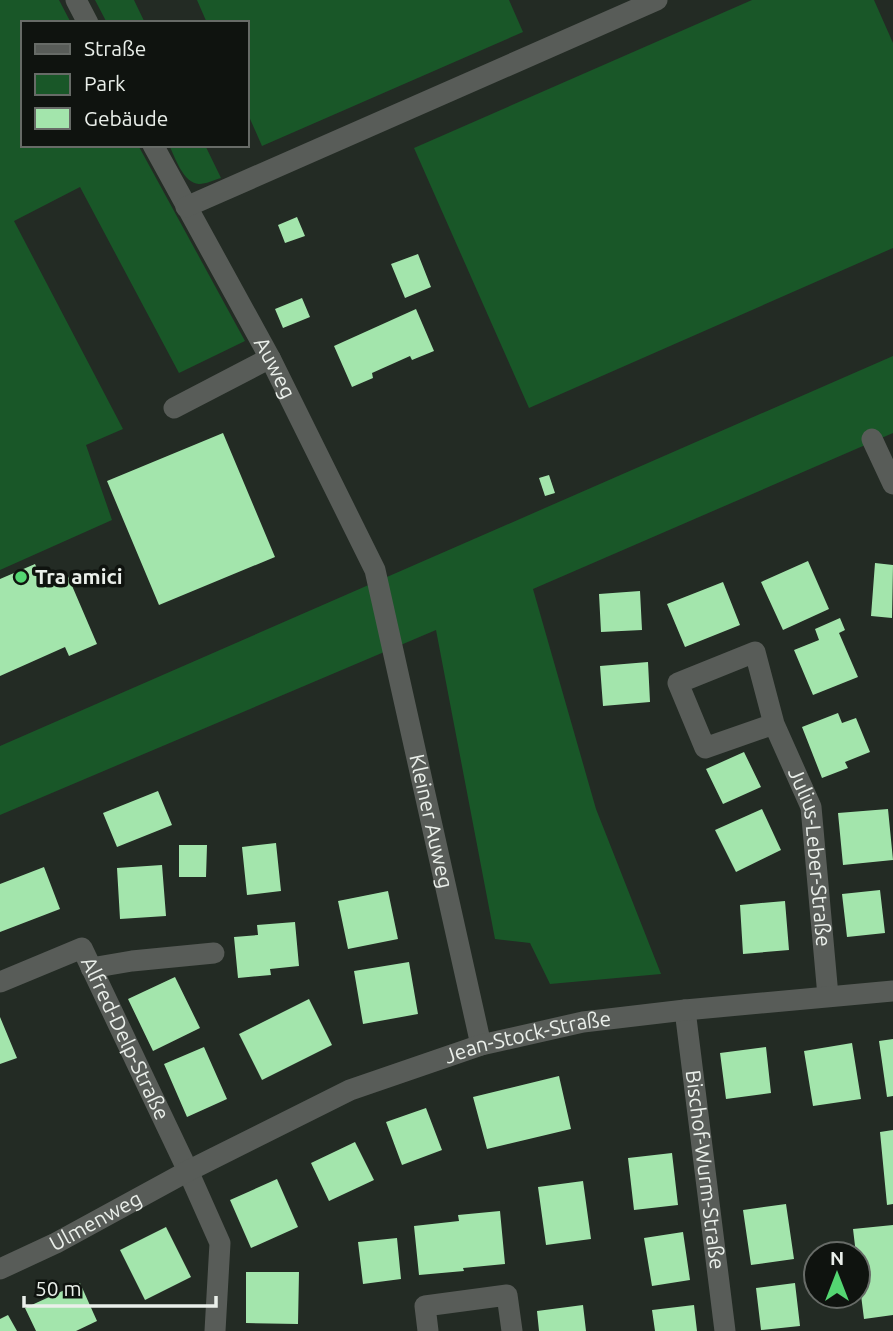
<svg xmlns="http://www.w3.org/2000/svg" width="893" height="1331" viewBox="0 0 893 1331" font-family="Ubuntu,sans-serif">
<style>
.green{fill:#195728}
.building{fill:#a3e5ac}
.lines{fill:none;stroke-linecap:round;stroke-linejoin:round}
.minor{stroke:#585c58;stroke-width:21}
.poi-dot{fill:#54d672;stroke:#0f130f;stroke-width:2.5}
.labels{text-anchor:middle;stroke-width:7;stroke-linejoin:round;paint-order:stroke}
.street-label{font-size:21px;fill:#eaefea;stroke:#0f130f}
.poi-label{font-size:21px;font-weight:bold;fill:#eaefea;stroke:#0f130f;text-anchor:start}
</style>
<rect width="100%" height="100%" fill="#232b24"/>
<path class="green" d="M0,0H59L71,23H23V145H138L245,341L179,373L80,187L14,221L123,429L86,445L112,520L0,570Z
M95,0H134L145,23H107Z
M197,0H509L523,32L262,146L247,112V23H207Z
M752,0H874L893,43V248L529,408L414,148Z
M169,145H205L221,178C214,180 206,184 199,184C183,183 175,157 169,145Z
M893,356V433L533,589L596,809L661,974L550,984L530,943L495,939L436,630L0,815V746Z"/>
<path class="building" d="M297,217L305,236L285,243L278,225Z
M418,254L431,287L405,298L391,264Z
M302,298L310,317L283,328L275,309Z
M416,309L434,351L412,360L410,356L372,373L373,378L352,387L334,346Z
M223,433L275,557L159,605L107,481Z
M549,475L555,493L545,496L539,478Z
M808,561L829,609L783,630L761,582Z
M875,563L893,565L892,618L871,616Z
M35,564L44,584L67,574L97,644L69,656L65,647L0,676V579Z
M723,582L740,625L685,647L667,604Z
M640,591L642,630L601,632L599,594Z
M840,618L845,630L839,633L858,677L813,695L794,650L819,640L815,629Z
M648,662L650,702L603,706L600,666Z
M838,713L842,723L856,718L870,752L845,762L848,768L822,778L802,727Z
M744,752L761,787L723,804L706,769Z
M158,791L172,825L117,847L103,813Z
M762,809L781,850L736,872L715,830Z
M888,809L893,860L843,865L838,813Z
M276,843L281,891L247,895L242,847Z
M179,845H207L206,877H179Z
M162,865L166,916L120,919L117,868Z
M44,867L60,909L0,932V884Z
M880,890L885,933L847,937L842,894Z
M388,891L398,939L348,949L338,901Z
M785,901L789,950L743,954L740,905Z
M295,922L299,966L270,969L271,975L238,978L234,937L258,935L257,925Z
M409,962L418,1014L363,1024L354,971Z
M175,977L200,1028L153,1051L128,999Z
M309,999L332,1045L262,1080L239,1034Z
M0,1017L17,1058L0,1064Z
M893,1039V1096L887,1097L879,1041Z
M852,1043L861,1099L813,1106L804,1051Z
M204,1047L227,1099L187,1117L164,1064Z
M766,1047L771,1093L726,1099L720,1053Z
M559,1076L571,1129L487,1149L473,1097Z
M426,1108L442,1150L402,1165L386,1122Z
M893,1130V1204L887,1205L880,1132Z
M355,1142L374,1180L329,1201L311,1163Z
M672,1153L678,1205L634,1210L628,1158Z
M277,1179L298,1227L251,1248L230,1200Z
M583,1181L591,1239L546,1245L538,1187Z
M786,1204L794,1259L751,1265L743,1210Z
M500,1211L505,1264L463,1268L464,1271L419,1275L414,1226L459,1221L458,1215Z
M893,1225V1315L864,1319L858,1271V1254H856L853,1229Z
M166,1227L191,1277L145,1300L120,1250Z
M683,1232L690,1280L652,1286L644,1238Z
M397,1238L401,1279L363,1284L358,1242Z
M246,1272H299L298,1324L246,1323Z
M80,1283L97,1321L76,1331H36L25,1308Z
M795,1283L800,1326L761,1330L756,1288Z
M583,1305L586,1331H539L537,1311Z
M694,1305L697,1331H655L652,1310Z
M8,1315L17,1331H0V1319Z"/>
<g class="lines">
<g class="minor">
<path d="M76,0L88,23"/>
<path id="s1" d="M153,145L270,358L375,570L481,1045"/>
<path d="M186,207L657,0"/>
<path d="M174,408L270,358"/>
<path d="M872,439L893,484"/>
<path id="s2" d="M774,724L705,748L678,683L755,652L774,724L811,807L828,996"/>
<path d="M91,968L132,961L214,953"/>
<path id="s3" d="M0,982L82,948L188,1171L220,1243L215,1331"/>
<path id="s4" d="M685,1010L725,1331"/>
<path id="s5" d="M0,1269L56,1243L188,1171L350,1090L481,1045L583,1022L685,1010L893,991"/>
<path d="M428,1331L425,1306L507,1295L512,1331"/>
</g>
</g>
<circle class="poi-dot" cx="21" cy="577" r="7"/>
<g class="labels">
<g class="street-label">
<text dy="7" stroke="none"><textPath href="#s1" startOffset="254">Auweg</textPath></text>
<text dy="7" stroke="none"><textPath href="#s1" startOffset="737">Kleiner Auweg</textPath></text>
<text dy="7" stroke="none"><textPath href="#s2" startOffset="441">Julius-Leber-Straße</textPath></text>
<text dy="7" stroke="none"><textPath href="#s3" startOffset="189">Alfred-Delp-Straße</textPath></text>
<text dy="7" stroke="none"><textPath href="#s5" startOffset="579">Jean-Stock-Straße</textPath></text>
<text dy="7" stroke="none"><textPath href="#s4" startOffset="161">Bischof-Wurm-Straße</textPath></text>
<text dy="7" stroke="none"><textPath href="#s5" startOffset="107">Ulmenweg</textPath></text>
</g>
<g class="poi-label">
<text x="35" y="584">Tra amici</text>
</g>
</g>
<rect x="21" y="21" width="228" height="126" fill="#0f130f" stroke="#676b67" stroke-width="2"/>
<rect x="35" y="44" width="35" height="10" fill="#585c58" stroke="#676b67" stroke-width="2"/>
<text x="84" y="56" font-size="21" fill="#eaefea">Straße</text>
<rect x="35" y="74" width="35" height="21" fill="#195728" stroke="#676b67" stroke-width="2"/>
<text x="84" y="91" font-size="21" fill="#eaefea">Park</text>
<rect x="35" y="108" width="35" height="21" fill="#a3e5ac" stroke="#676b67" stroke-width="2"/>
<text x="84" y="126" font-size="21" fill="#eaefea">Gebäude</text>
<g transform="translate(837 1275)"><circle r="33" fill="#0f130f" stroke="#676b67" stroke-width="2"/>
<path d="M0-5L12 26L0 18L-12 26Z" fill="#54d672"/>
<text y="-10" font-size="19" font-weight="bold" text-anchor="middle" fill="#eaefea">N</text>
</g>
<path d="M24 1296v10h192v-10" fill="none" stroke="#eaefea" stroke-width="3.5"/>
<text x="35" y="1296" font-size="21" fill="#eaefea" stroke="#0f130f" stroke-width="5" paint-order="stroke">50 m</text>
</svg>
